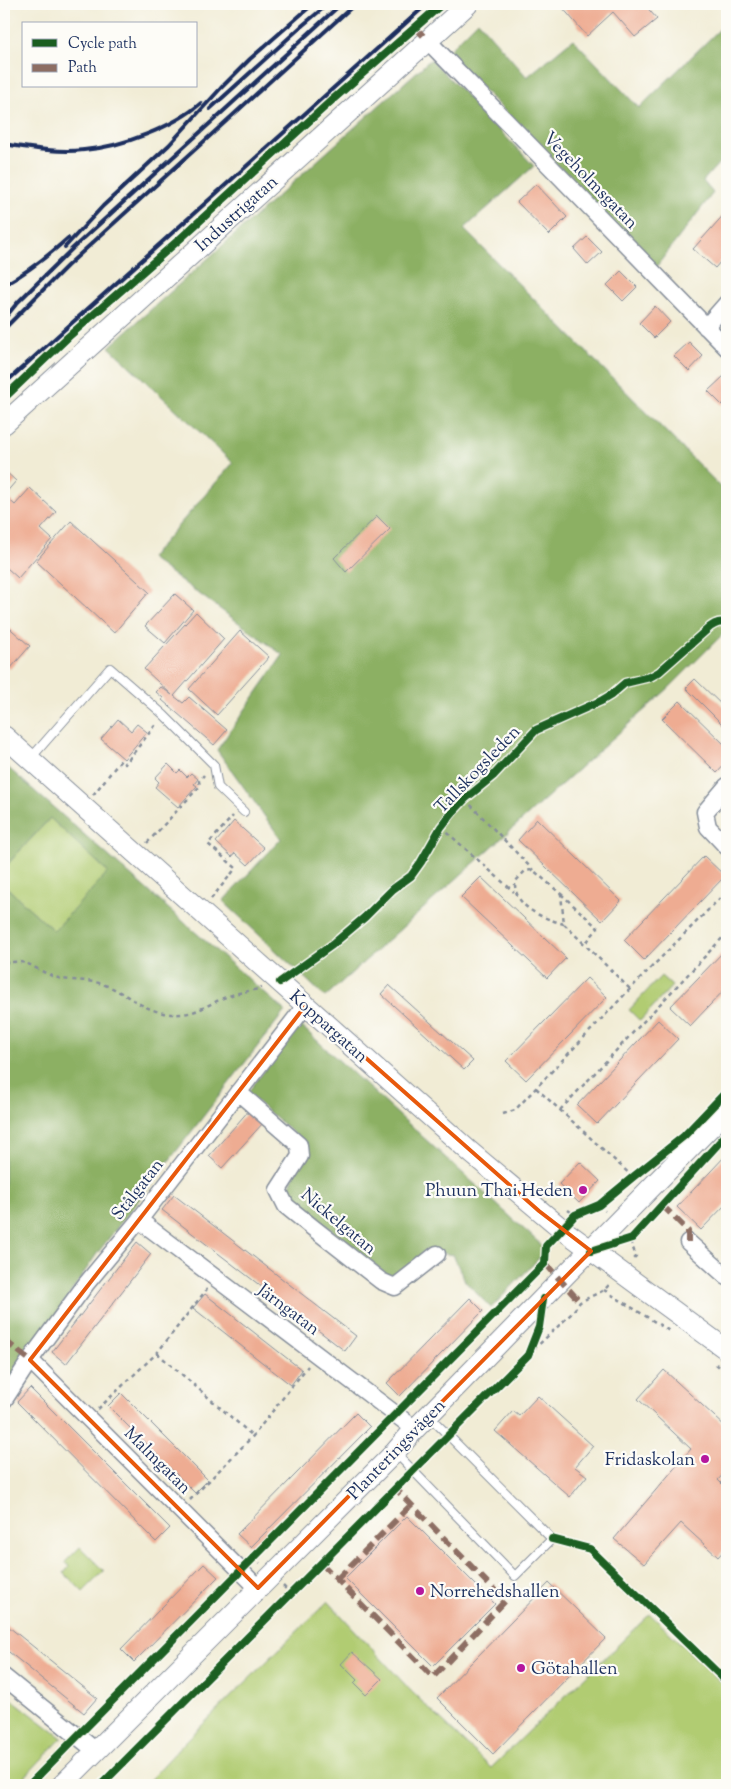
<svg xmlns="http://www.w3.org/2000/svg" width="731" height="1789" viewBox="0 0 731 1789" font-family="'Sorts Mill Goudy',serif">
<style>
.green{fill:#b1cc72;stroke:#667e68}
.forest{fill:#8cb064;stroke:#547061}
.building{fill:#eeac92}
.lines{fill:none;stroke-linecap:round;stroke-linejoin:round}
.service-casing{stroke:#868e9a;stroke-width:10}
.minor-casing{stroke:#868e9a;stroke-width:19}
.tertiary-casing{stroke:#868e9a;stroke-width:22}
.path{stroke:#868e9a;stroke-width:2.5;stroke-dasharray:4 4;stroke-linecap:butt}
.service{stroke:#fff;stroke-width:8}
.minor{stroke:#fff;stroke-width:16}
.tertiary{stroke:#fff;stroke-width:20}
.rail{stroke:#1b2f5e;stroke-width:4}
.quiet{stroke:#8d6e63;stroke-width:6;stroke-dasharray:12 6;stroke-linecap:butt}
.cycleway-casing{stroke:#fdfcf7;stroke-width:11}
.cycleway{stroke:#1b5e20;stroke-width:8}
.marked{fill:none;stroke:#e8590c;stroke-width:4;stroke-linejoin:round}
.poi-dot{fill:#b5179e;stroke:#fdfcf7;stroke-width:2}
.labels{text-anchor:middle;stroke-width:4.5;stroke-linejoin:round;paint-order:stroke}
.street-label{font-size:18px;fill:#1b2f5e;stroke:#fdfcf7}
.poi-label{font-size:18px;fill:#1b2f5e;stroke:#fdfcf7;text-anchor:end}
</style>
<rect width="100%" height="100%" fill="#fdfcf7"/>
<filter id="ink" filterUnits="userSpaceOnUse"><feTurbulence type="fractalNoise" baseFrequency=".02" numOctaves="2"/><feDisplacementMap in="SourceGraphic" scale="10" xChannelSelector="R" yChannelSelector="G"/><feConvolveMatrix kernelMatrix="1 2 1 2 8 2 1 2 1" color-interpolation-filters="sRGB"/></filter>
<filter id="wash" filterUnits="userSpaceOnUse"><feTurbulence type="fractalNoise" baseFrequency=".0096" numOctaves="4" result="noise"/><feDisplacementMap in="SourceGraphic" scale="20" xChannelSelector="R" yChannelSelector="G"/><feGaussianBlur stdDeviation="1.12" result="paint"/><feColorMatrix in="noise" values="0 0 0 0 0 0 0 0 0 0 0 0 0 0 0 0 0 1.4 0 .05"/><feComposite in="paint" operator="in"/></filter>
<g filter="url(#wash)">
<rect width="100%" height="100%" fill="#f1ecd5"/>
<path class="green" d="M50,818L109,872L54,931L4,885V868Z
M661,976L672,986L640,1021L629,1010Z
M80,1547L104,1571L83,1592L64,1573L69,1567L65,1562Z
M328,1601L412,1692L491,1768L650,1614L727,1688V1785H145L185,1742Z
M4,1693L62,1738L17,1785H4Z"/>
<path class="forest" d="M478,21L527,77L573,39L639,108L727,22V154L703,181L713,193L656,267L447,52Z
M431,59L534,166L464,229L727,493V630L670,687L325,997L223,901L281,839L217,750L283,655L150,558L233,463L109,347Z
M4,764L285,1011L96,1255L4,1392V885L54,931L108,872L50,818L4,868Z
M300,1025L547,1250L491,1308L465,1281L453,1255L425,1250L396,1282L286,1193L308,1146L247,1093Z"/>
<g id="blocks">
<path class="building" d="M564,4H644L657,19L635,37L613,12L587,36L561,6Z
M536,184L567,217L549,235L517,202Z
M727,211V254L715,268L693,249Z
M587,237L602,252L588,265L574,249Z
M621,271L637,287L623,301L607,285Z
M655,306L670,322L654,338L639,323Z
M689,342L703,356L689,371L674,356Z
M724,376L727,379V400L722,405L708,391Z
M4,470L16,481L4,495L15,505L30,488L56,512L41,529L52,539L18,578L7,568L4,572V517L9,512L4,508Z
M377,516L390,529L346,572L334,558Z
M71,521L149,592L114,633L36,561Z
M175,594L193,610L165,643L145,626Z
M196,612L224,639L174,696L183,703L189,697L227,730L214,745L162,700L163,698L156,692L161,687L172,695L144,669Z
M4,623L30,646L10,669L4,663Z
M240,631L269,657L217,715L189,689Z
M695,679L727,710V729L686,688Z
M680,701L727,747V762L717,773L662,719Z
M118,719L131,731L137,724L147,732L124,759L101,739Z
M168,764L177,773L180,770L187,777L191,773L198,779L194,784L197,786L178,807L155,787L159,782L155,778Z
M537,819L621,901L602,921L518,840Z
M234,821L264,848L248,865L235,853L232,857L216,842Z
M704,856L725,876L644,960L624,940Z
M481,877L566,958L547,978L461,897Z
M727,948V987L690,1026L670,1007Z
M587,978L607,997L526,1080L506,1061Z
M389,985L473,1061L464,1070L381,994Z
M658,1020L678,1039L597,1124L577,1105Z
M250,1109L264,1122L222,1168L209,1156Z
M727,1154V1203L701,1230L677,1207Z
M580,1162L600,1181L579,1203L559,1184Z
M174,1195L356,1336L345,1351L162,1210Z
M137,1242L151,1254L66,1364L52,1352Z
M205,1294L302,1370L291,1385L193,1308Z
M470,1298L483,1311L400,1396L387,1383Z
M664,1370L727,1428V1470L718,1480L727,1489V1547L718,1557L681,1523L644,1564L614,1539L691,1449L638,1399Z
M30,1388L170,1528L156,1542L17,1402Z
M121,1393L208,1480L195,1493L108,1406Z
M538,1396L593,1446L575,1467L587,1476L570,1497L495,1431L513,1411L519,1416Z
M356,1413L370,1427L251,1547L237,1534Z
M407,1516L495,1604L433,1666L345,1578Z
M204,1564L218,1577L134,1662L121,1649Z
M549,1583L606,1638L493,1754L437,1698Z
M4,1623L97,1698L84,1713L4,1648Z
M352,1652L382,1679L366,1695L354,1683L357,1680L341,1664Z"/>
</g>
</g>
<g filter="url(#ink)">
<use href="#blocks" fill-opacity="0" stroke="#868e9a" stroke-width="1"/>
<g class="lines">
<g class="service-casing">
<path id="service" d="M31,758L110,668L164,715L214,765L218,787L244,812
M395,1452L515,1576L552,1539L428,1415"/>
</g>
<g class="minor-casing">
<path id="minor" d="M427,40L727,348
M706,327L727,303
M727,786L705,812L708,827L727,847
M238,1092L299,1145L300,1156L278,1190L286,1206L312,1227L381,1281L395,1287L437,1254
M139,1220L415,1429
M688,1242L727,1277
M30,1360L258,1588
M4,1400L30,1360L86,1284L139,1220L306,1005
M4,1677L96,1751"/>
</g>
<g class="tertiary-casing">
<path id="tertiary" d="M4,424L468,4
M4,736L469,1151L562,1229L727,1350
M62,1785L395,1452L415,1429L727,1110"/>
</g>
<path class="path" d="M4,714L9,720
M93,795L121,760L125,764L157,723
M465,799L533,870
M441,827L514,892
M147,843L200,786L199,781L204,775
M561,894L598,928L585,944
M211,899L236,868L208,844L233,816
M564,924C543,918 514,908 515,882L525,871L533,870L561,894L564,924L630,989
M4,963C30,959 28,966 50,975C64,982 83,979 99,983C125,990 141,1012 172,1014C197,1016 208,1003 229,996C239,992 251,991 262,988
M536,1088L633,1177
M560,1110L727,933
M503,1114L515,1110L630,989L727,891
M599,1205L605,1211
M568,1210L575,1215
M629,1234L632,1238L631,1243L636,1256L633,1259
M604,1290L671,1332
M157,1353L253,1436
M528,1355L572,1313L580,1302L604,1290L609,1285
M716,1364L727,1374
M98,1409L157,1353L207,1289
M190,1500L253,1436L308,1366
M254,1557L260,1563
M283,1586L291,1594"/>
<use href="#service" class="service"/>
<use href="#minor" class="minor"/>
<use href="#tertiary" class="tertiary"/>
<path class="rail" d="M210,109L303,25L328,4
M4,144C30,148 57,153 84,150C121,147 174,127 201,103
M65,247L103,206L169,145L221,88L250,59L313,4
M4,285C28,272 48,256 68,238
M4,319L18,302L73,248L341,4
M4,329L67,266L355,4
M4,384L427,4"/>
<path class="quiet" d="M415,27L427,40
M662,1205L688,1231V1242
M545,1263L580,1302
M4,1340L30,1360
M321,1563L433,1677L505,1601L396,1489
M337,1579L411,1505"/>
<g class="cycleway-casing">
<path id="cycleway" d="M4,398L68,337L181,238L331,101L442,4
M280,982L332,945L365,917L393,889L411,876L421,862L441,827L452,813L465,799L493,776L536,730L601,701L611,695L625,683L650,677L659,672L710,627C716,623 720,621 727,624
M591,1251L632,1238L727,1134
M552,1539L590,1549L727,1682
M29,1785L545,1263L546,1246L575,1215L599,1205L633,1177L684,1136L727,1091
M101,1785L528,1355L539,1327L543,1299"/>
</g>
<use href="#cycleway" class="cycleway"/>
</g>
</g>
<path class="marked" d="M306,1005L539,1211L591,1251L258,1588L30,1360Z"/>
<g class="poi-dot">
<circle cx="583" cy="1190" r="5"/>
<circle cx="705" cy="1459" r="5"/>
<circle cx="420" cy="1591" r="5"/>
<circle cx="521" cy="1668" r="5"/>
</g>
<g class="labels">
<g class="street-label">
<text transform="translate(591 180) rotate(46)" y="6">Vegeholmsgatan</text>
<text transform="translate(236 213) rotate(-42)" y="6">Industrigatan</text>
<text transform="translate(477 769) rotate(-46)" y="6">Tallskogsleden</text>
<text transform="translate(329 1026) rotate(42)" y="6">Koppargatan</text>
<text transform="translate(137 1189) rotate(-52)" y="6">Stålgatan</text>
<text transform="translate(339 1221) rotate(40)" y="6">Nickelgatan</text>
<text transform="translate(289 1309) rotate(37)" y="6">Järngatan</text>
<text transform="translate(396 1449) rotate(-46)" y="6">Planteringsvägen</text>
<text transform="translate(158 1460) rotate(45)" y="6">Malmgatan</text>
</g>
<g class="poi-label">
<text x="573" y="1196">Phuun Thai Heden</text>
<text x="695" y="1465">Fridaskolan</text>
<text x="430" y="1597" text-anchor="start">Norrehedshallen</text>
<text x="531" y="1674" text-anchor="start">Götahallen</text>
</g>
</g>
<rect width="731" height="1789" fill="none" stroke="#fdfcf7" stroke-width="20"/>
<rect x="22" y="22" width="175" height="65" fill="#fdfcf7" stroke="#a3aaba"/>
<rect x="32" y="39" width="25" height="8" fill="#1b5e20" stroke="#a3aaba"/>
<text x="68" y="48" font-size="15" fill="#1b2f5e">Cycle path</text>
<rect x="32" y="64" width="25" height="8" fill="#8d6e63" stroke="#a3aaba"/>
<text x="68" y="72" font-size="15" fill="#1b2f5e">Path</text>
</svg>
